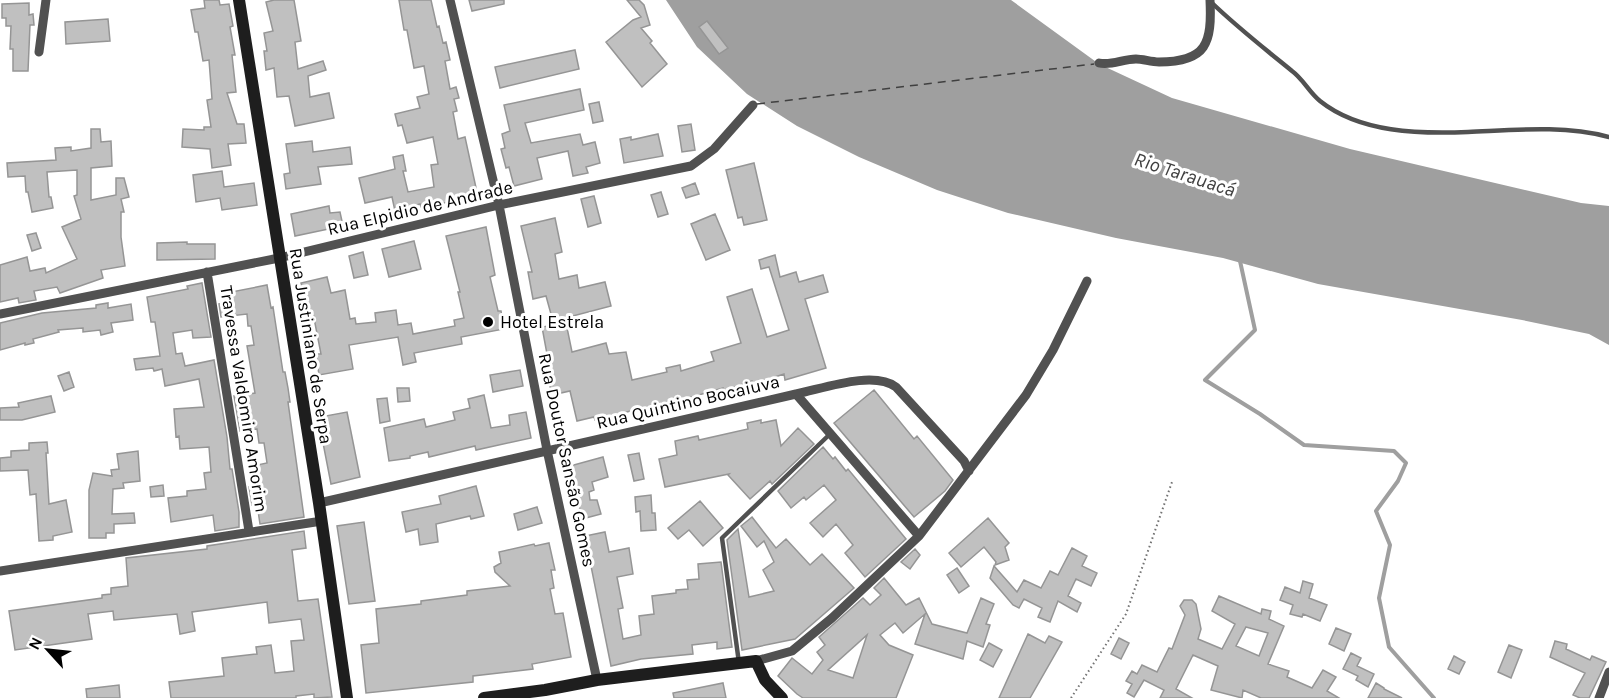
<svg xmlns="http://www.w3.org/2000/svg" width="1609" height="698" viewBox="0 0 1609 698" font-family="Karla,sans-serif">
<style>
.water{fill:#9f9f9f}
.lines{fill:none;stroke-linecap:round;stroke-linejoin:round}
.stream{stroke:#9f9f9f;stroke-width:4}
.ferry{stroke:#404040;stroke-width:1.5;stroke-dasharray:8 6;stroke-linecap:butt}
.building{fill:#c0c0c0;stroke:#959595;stroke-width:1.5;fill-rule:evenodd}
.path{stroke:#737373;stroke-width:2;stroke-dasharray:1.5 3;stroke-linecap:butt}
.lane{stroke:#515151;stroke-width:4.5}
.street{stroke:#515151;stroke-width:9}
.secondary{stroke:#1e1e1e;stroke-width:12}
.poi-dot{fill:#000;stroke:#fff;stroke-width:2}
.labels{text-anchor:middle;stroke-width:6;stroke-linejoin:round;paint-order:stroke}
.street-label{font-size:18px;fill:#000;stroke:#fff}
.poi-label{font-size:18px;fill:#000;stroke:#fff;text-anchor:start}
.water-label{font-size:20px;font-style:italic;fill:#404040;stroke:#fff}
</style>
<rect width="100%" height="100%" fill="#fff"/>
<path class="water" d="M666,0H1011L1099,64L1172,98L1350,149L1581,203L1609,206V345L1589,334L1522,320L1318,284L1223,258L1116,238L1008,213L937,190L859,157L797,126L747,94L697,47Z"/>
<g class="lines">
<path class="stream" d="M1240,261L1255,330L1205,380L1260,414L1304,445L1394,451L1406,463L1398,481L1376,511L1390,545L1379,598L1389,647L1434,698"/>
<path class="ferry" d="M757,104L1094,64"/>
</g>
<path class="building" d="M204,0H219L220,5L229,4L233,26L230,27L235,55H232L236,92L227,93L237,124H244L246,143L228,144L231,165L212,168L210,149L182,147L183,129L204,130V127H211L207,100L212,99L209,60L203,61L198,32H195L191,10L205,8Z
M274,0H294L301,41L295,42L298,69L323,61L326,70L308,76L310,97L329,93L334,118L295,126L289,96L277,97L274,68L266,70L264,51H267L264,33L273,31L266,2Z
M399,0H431L437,27L439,26L443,43L446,42L450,60L445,61L450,89L456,87L459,98L454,99L457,111L453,112L458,139L465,137L478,197L421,207L420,204L395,211L392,197L365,203L359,178L395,169L393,157L403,155L406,171H403L408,192L434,187L431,165L438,164L433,137L407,143L402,125L398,126L395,114L420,108L417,97L429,94L424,66L414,68L407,30H404Z
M469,0H504V4L472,11Z
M627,0H639L644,5L650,25L641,28L652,41L650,43L667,64L642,87L606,42L633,20L641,17Z
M29,3V15L33,14L34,25H30L28,71H13V49H10L11,26H6V18H2V4Z
M108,19L110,41L66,44L65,22Z
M707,21L728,48L719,54L699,27Z
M575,50L579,69L500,88L495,67Z
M580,89L584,110L525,123L531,143L580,134L583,145L595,142L600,163L586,167L588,173L573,176L568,151L537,158L542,179L514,186L509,167L506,168L501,149L505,148L502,134L510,131L504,105Z
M599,102L603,121L593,123L589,104Z
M691,124L695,150L682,152L678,126Z
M91,129H100L101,142L111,141L112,166L91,168V200L116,195V178H124L129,197L121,199L124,212H121V237L125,266L101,270L103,278L60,293L57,287L34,291L36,300L19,303L18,298L0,302V265L27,257L30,271L45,268L46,273L77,259L62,227L81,219L74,196L77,195V170L47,172L49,197H51L53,208L32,212L28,192H26L25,176L8,177L7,163L56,160L55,148L71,147V151L91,148Z
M658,134L663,156L624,163L620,139L631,137V140Z
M312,141L313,152L350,147L352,164L318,167L321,184L286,189L284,174L290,173L286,144Z
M754,163L767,220L744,225L742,217L738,218L726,170Z
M222,171L224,187L254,183L257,205L222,210L220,198L196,202L193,175Z
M695,183L699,194L686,198L682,188Z
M661,192L668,214L658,217L651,195Z
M594,196L601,223L588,227L581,199Z
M329,206L330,213L340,212L343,226L295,236L291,214Z
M715,214L730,250L706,260L691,224Z
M555,218L562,252L555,254L559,279L577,275L579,288L605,282L611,306L565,318L572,352L606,343L609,354L626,352L632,380L667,372L666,368L680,365L681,371L714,361L711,352L741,343L727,297L752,289L767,337L789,330L769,267L761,269L759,260L775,255L780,277L796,272L799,282L823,275L828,292L805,299L826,368L785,380L784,374L753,384L752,381L723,391V388L688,398L689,401L675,405L674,400L595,420L594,417L577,421L570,391L552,395L547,374L544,354H547L542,327L554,325L546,296L533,299L528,272H532L521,226Z
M486,227L495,275L490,277L498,311H501L504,329L461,337L462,344L414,353L416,362L403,365L398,337L349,345L353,369L319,375L316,354H321L313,313H310L307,296H304L301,283L327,277L331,293L345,290L350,319L355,318L356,324L376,322L375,313L396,310L398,325L411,323L413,334L455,326L454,320L464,318L458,292H460L446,236Z
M36,233L41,248L32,251L27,235Z
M414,241L421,269L389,277L382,249Z
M187,242V244H215V259L157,260V243Z
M363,252L368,275L354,278L349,256Z
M202,283L211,337L193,338L192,330L173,333L176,354L182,353L185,366L214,360L227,437L230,469H232L239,512V527L215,531L213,515L171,522L168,498L187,496V491L206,489L204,473L211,472L209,447L180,449L179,436L176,437L174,409L204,407L199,379L165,386L162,369L154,371L153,368L136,370L134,359L160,356L155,322H151L147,297L188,289L187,286Z
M267,285L271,308L273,307L283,372H285L288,388L290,402H288L304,517L260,524L257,504L252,505L249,487L257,486L253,466L267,463L264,443H259L257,429L240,431L234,396L255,393L247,346L254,345L251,326H248L247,314L221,317L219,304L226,303V293Z
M108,303V308L131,304L133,320L111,323L113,332L101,335L100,330L83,332V328L58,330L59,332L33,339L34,343L25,345V343L0,350V323L42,313L96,308V305Z
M520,370L523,386L493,392L490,375Z
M69,372L74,387L64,391L58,376Z
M397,388H409L410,401L398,402Z
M874,390L914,439L917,436L953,480L945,491L914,517L834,423Z
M484,395L491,428L510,425L509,415L526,412L531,438L476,450L475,446L429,457L428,452L410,456V458L389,461L384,428L424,419L426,427L455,420L453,412L470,408L468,399Z
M51,396L55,412L22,420H0V408L19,407L18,403Z
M387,398L390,421L380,423L377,399Z
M347,412L360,477L331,484L323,443L325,442L320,417Z
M761,420V423L776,420L781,446L798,428L814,444L772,484L770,481L750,499L728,475L729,474L665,487L659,459L677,455L675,441L698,436L699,440L748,429L747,423Z
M47,442L48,453H46L49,504L66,500L72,532L53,536V540L39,541L36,494L30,495L28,470L0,471V458L11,457V451L29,450V443Z
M823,447L833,459L835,457L846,471L848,469L906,539L865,577L845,553L853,545L836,524L823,537L810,523L836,500L824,485L806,500L804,497L791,508L778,491Z
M138,451L140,481L123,483L124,488L113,489L112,514L134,513L135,523L114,524V533H106V538H89V490L93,473L112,476L111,470L119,469L117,454Z
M639,453L644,479L634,481L628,455Z
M603,457L608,477L592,482L594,490L589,492L590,500H597L601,514L582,519L570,466Z
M163,485L164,496L151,497L150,487Z
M476,486L484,516L471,519L470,516L436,524L438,542L420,545L418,529L406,532L402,512L441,504L439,496Z
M651,495L652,513H655L656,530L641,531L640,511L636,512L635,497Z
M700,501L723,528L703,546L689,530L678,539L668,528Z
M537,507L542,523L518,530L514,514Z
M752,517L776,548L786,539L810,565L822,554L854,588L795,639L742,650L727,540L738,529L749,597L774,591L763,570L774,562L764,541L757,547L741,526Z
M988,518L1009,543L1005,547L1009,560L995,565L996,562L984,547L961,567L949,553Z
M364,522L375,601L349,604L337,526Z
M304,531L306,548L292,550L298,601L318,599L332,697L314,698V694L296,696V698H171L169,682L224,676L222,658L257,654L256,647L271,645L275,673L294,671L291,641L304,640L301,619L269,623L267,602L192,612L195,631L180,634L177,614L114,620L113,611L88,614L92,639L15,650L9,611L102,598V595L111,594V588L128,586L126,558L207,549V546Z
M605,532L609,552L629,548L633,574L617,577L623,608L618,609L623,639L641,635L639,616L654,614L652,596L676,593V590L688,589L687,580L699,579L698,564L721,562L732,647L717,649V642L692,645L693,654L641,659L611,666L585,536Z
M549,543L555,570H551L554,588L550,589L555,614L563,613L571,657L532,664L533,669L473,676V682L366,693L361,645L379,643L376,609L421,604V601L467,595V591L510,586L495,572L494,567L501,563L499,552L534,544L535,546Z
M1072,548L1087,556L1082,566L1097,573L1091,586L1076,579L1068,596L1081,603L1077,612L1058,601L1050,622L1038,617L1042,608L1024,599L1019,608L1013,605L990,578L994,566L1017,592L1024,580L1041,588L1050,571L1058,575Z
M915,549L920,555L910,569L901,562Z
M957,568L969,586L959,593L947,575Z
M884,578L906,605L919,598L932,624L967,633L981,598L994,604L986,624L990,625L983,647L967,641L963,659L915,644L925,614L903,633L895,623L880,635L889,645L913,655L896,698H803L797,694L778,676L792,658L812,674L823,660L817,652L825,645L819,637L863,598L870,605L881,595L874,588ZM867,635L853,678L828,670Z
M1303,581L1313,584L1309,598L1327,605L1320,621L1303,614L1302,617L1290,614L1293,605L1280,600L1285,587L1300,593Z
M1219,596L1261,614L1262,609L1271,611L1269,619L1284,626L1268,664L1289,671L1287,677L1312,688L1323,670L1336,677L1327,691L1339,698H1261L1243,690L1242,698L1211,690L1218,666L1193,655L1176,689L1192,698H1160L1164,690L1144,680L1134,697L1127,693L1132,684L1126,681L1132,671L1137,674L1142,665L1157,672L1169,648L1172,649L1185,615L1180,606L1184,600H1192L1196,604L1201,629L1198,639L1222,649L1235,624L1212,611ZM1246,627L1268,633L1259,656L1236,646Z
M1336,628L1351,634L1344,651L1329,644Z
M1028,634L1045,643L1049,636L1062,642L1030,698H999Z
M1119,638L1129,643L1121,659L1111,654Z
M1555,641L1567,644L1566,649L1590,660L1592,656L1606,662L1589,698H1580L1573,695L1585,673L1550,657Z
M989,643L1002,650L993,667L980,660Z
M1509,645L1522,650L1511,678L1498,672Z
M1351,653L1361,658L1357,666L1374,674L1368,687L1356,680L1358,676L1343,669Z
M1454,656L1465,662L1459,674L1448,669Z
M723,683L726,698H674L673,693Z
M1376,683L1384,688V689L1402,698H1368Z
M119,685L120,698H87L86,689Z"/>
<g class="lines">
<path class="path" d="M1071,698L1126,614L1172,482"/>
<path class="lane" d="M1212,3C1237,27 1265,49 1292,71C1303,79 1309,92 1320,101C1360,133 1420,134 1468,132C1515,130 1563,125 1609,137
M739,663L722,538L830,434"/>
<path class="street" d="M450,0L499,205L547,450L597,680
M39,52L46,0
M1099,63C1111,66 1123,59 1136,59C1143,59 1151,62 1159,62C1207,62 1212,43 1210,0
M207,272L249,531
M0,314L279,258L499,205L691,166L714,149L753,105
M796,394L919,536
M319,503L796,394C822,389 873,370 896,387L964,461L969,471
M0,571L322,521
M756,661L792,651L832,618L919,536L1026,395L1053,350L1087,281
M1599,698L1609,672"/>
<path class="secondary" d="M239,0L319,503L347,698
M484,698L545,690L597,680L756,661L765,680L782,698"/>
</g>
<circle class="poi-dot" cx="488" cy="322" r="6"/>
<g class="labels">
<g class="street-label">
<text transform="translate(420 208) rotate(-13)" y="6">Rua Elpidio de Andrade</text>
<text transform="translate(311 346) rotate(81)" y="6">Rua Justiniano de Serpa</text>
<text transform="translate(244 399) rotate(81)" y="6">Travessa Valdomiro Amorim</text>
<text transform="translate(688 402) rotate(-13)" y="6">Rua Quintino Bocaiuva</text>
<text transform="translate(567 460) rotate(78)" y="6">Rua Doutor Sansão Gomes</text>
</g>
<g class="poi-label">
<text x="500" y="328">Hotel Estrela</text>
</g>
<g class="water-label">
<text transform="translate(1185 174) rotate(18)" y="7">Rio Tarauacá</text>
</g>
</g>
<g transform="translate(48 650) rotate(297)" stroke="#ffffff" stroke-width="4.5" paint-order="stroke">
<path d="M0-4.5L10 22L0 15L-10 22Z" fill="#000000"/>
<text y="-9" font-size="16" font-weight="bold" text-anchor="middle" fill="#000000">N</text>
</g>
</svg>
